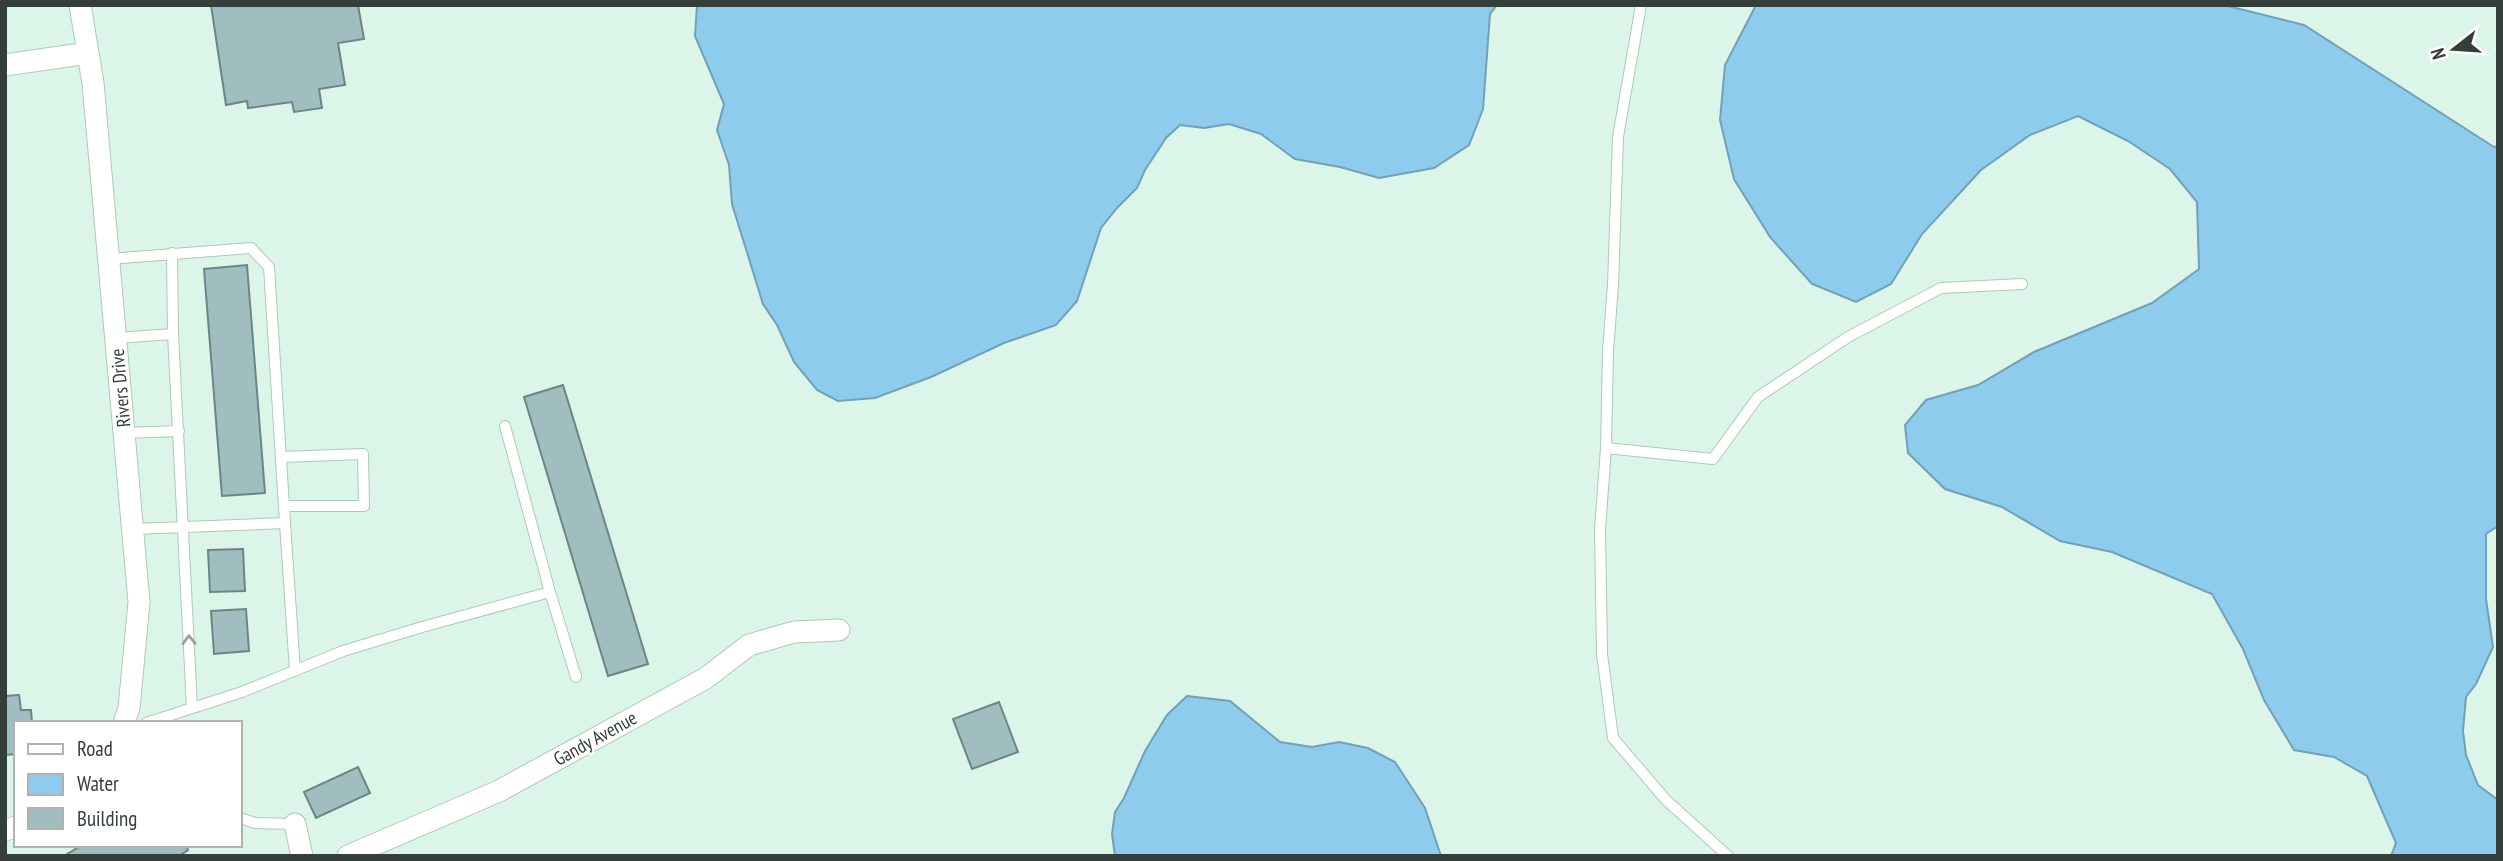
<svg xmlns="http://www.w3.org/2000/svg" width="2503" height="861" viewBox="0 0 2503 861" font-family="'PT Sans Narrow',sans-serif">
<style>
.water{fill:#8dcced;stroke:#72a1b7;stroke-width:2}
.building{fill:#a0bdbf;stroke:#6a8687;stroke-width:2}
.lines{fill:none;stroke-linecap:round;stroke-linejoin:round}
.service-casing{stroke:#afc8bd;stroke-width:12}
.minor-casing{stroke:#afc8bd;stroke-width:23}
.service{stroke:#fff;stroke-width:10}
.minor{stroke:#fff;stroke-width:21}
.oneway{stroke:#9a9e9c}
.labels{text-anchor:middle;stroke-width:5;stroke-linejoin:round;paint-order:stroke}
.street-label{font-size:19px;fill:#343e3a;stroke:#fff}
</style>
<rect width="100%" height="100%" fill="#dbf5e9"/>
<path class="water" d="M697,5H1497L1490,14L1483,109L1469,145L1434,168L1379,178L1340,167L1295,159L1261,134L1229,124L1204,128L1180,125L1166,138L1145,170L1137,188L1117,208L1101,228L1077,301L1056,325L1004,343L931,377L875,398L838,401L817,390L794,362L777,325L763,304L732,204L729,165L717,130L724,104L695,36Z
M1756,5H2224L2304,25L2494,147L2498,146V526L2486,534V599L2493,647L2476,684L2466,697L2463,731L2466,755L2478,785L2498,800V856H2391L2396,843L2367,776L2334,757L2294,750L2264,700L2243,649L2212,594L2112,552L2060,541L2002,507L1945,489L1908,453L1905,425L1926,400L1978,385L2034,352L2152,303L2199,269L2197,202L2170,169L2128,141L2078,116L2030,135L1981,170L1922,234L1891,284L1856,302L1812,284L1770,237L1734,179L1720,120L1725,65Z
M1187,696L1230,701L1280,742L1312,747L1339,742L1368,748L1395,762L1425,808L1441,856H1115L1112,834L1115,812L1124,798L1145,751L1167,715Z"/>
<path class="building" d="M211,5H358L364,39L338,43L345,85L319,89L322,108L294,112L292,102L248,108L247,101L226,105Z
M247,265L265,493L222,496L204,269Z
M563,385L648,664L608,676L524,397Z
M243,549L245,591L210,592L208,550Z
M246,609L249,651L214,654L211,611Z
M19,695L21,710H31L32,723H16V754L5,755V696Z
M999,702L1018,752L972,769L953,719Z
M358,767L370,793L316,818L304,792Z
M82,845H186L188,850L179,856H64Z"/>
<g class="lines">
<g class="service-casing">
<path id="service" d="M1641,5L1618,137L1613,285L1608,351L1606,448L1600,529L1602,654L1613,738L1666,800L1728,856
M172,253L173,334L192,708
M109,259L251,248L269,267L285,523
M116,338L173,334
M124,433L179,431
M1606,448L1713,459L1758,397L1848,337L1941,288L2022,284
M281,457L363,454L364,506H284
M133,529L285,523L295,671
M550,592L576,677
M146,723L242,692L343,651L422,627L550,592L505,426
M240,818L255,823L295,824"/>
</g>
<g class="minor-casing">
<path id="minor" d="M80,5L93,83L139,602L129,708L124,723
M5,65L88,53
M295,824L302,856
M5,830L16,827
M348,856L499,791L706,678L749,645L794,632L839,630"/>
</g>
<use href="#service" class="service"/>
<use href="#minor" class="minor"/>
</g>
<defs><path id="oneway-chevron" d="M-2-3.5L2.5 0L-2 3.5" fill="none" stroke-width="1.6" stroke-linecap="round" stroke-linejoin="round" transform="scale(1.75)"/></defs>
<use class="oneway" href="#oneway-chevron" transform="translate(189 640) rotate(-92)"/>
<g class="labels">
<g class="street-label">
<text transform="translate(120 388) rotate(-95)" y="7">Rivers Drive</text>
<text transform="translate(595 738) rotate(-29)" y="7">Gandy Avenue</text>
</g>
</g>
<rect width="2503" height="861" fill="none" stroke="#343e3a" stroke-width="14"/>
<rect x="14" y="721" width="228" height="126" fill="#ffffff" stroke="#aeb2b0" stroke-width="2"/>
<rect x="28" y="744" width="35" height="10" fill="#ffffff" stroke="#aeb2b0" stroke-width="2"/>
<text x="77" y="756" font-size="21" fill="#343e3a">Road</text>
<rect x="28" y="774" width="35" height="21" fill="#8dcced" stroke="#aeb2b0" stroke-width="2"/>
<text x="77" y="791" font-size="21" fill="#343e3a">Water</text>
<rect x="28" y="808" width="35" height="21" fill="#a0bdbf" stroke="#aeb2b0" stroke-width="2"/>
<text x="77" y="826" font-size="21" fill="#343e3a">Building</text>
<g transform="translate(2454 49) rotate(253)" stroke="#ffffff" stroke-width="5" paint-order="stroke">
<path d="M0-5L12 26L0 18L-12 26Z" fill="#343e3a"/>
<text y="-10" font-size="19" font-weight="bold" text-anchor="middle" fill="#343e3a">N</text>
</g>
</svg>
